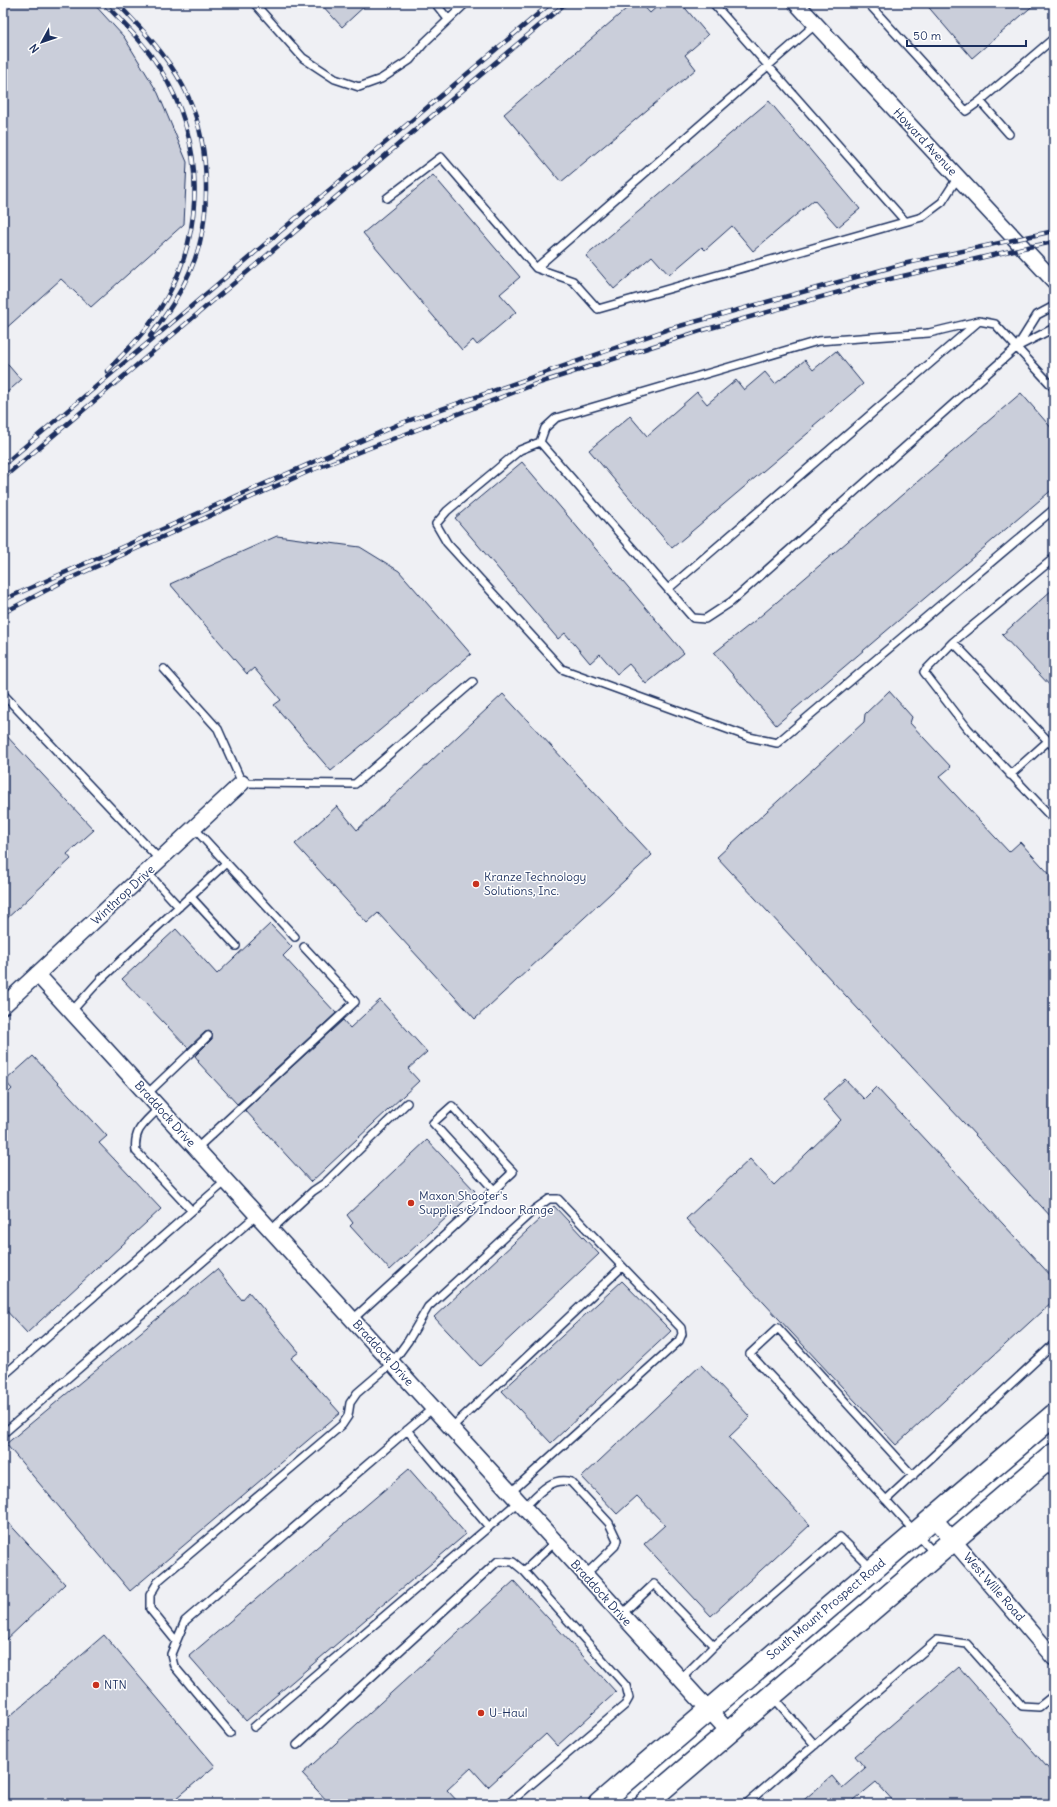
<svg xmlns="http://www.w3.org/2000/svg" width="1057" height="1807" viewBox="0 0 1057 1807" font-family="Delius,sans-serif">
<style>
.built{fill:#eff0f4}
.building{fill:#caceda;stroke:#1b2f5e}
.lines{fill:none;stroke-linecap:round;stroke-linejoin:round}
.service-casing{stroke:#1b2f5e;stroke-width:10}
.minor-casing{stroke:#1b2f5e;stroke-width:18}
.secondary-casing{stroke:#1b2f5e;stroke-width:24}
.service{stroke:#fff;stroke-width:7}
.minor{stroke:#fff;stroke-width:15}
.secondary{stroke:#fff;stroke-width:21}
.rail-casing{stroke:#1b2f5e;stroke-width:4.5}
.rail{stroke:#fff;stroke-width:3;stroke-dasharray:9;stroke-linecap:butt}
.poi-dot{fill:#c8321e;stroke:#fff;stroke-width:1.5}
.labels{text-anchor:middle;stroke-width:3;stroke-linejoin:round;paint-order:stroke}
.street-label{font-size:12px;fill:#1b2f5e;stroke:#fff}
.poi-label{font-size:12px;fill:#1b2f5e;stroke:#fff;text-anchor:start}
</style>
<rect width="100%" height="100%" fill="#fff"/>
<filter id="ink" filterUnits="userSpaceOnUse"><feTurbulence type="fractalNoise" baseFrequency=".025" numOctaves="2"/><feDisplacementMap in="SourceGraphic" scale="8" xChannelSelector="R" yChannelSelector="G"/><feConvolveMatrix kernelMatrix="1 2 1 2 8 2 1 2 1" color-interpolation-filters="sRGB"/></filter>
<g filter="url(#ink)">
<path class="built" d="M3,3H1054V1407L588,1804H3Z
M1054,1470V1804H660Z"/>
<path class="building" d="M3,3H93L124,37L158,93L187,162L184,224L91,307L61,279L3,331Z
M320,3H368L342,27Z
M633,3H641L650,13L661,3H681L708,35L685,55L696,69L561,182L504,114Z
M925,3H1036L972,58Z
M769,101L860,209L838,227L814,200L753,251L732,226L705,250L702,247L669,275L652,256L614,289L586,256Z
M433,175L520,277L500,294L516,312L477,345L473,340L462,350L363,233Z
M836,351L863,384L813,426L814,428L672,548L589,450L630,416L647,436L697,392L707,404L736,380L744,390L765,372L775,384L805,360L813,370Z
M3,359L21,380L3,396Z
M1021,393L1054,431V488L776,725L714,653L757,619Z
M522,462L684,653L646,684L629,664L617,674L600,654L590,663L565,633L558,639L455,518Z
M277,536L360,547L399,571L471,654L331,771L274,705L281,700L254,668L247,674L170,584Z
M1054,588V690L1002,635Z
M889,691L912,717L910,723L951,767L939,777L1009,852L1020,842L1054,879V1220L717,857L864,722L865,714Z
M503,694L652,855L475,1019L378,913L367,923L295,844L337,806L357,830Z
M3,732L94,830L67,854L71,859L3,922Z
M270,924L292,947L283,956L336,1013L237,1104L198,1062L199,1061L195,1056L212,1039V1033L209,1031L205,1032L188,1048L122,979L176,929L217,974Z
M380,1000L427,1052L408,1069L419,1081L311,1182L245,1110L343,1020L350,1028Z
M33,1056L107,1136L99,1143L161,1209L27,1333L3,1307V1098L12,1089L5,1081Z
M845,1079L864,1099L876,1087L1054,1279V1300L896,1445L686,1219L750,1159L774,1185L841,1120L823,1099Z
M427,1140L475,1191L390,1270L350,1226L353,1223L347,1215Z
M554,1206L599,1254L480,1366L434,1317Z
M217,1269L242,1300L249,1292L299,1352L291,1358L340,1413L130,1591L6,1444Z
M622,1281L671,1331L551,1443L502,1391Z
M701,1365L750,1417L729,1437L810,1525L711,1616L644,1544L665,1525L637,1496L617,1514L582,1477Z
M409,1469L466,1534L246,1721L189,1656Z
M3,1517L65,1584L3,1643Z
M514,1581L616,1692L557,1746L546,1734L488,1787L471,1768L447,1790L460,1804H330L302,1774Z
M104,1635L215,1766L170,1804H3V1722Z
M959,1667L1054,1775V1804H896L876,1782L849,1804H799L832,1776L842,1788L865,1768L855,1756Z"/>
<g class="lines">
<g class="service-casing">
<path id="service" d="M254,3L303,58L335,79L359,87L381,79L410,60L425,42L466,3
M435,3L448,19
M713,3L905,221
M868,3L966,111L980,101L1054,38
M1053,97L1054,98
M980,101L1009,134
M387,198L441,157L536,268L573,281L598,309L922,217L942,202L958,177
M536,268L816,24
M1054,306L1037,315L1017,347L1054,328
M1017,347L731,602L705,619L693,618L540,442L545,428L556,418L818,341L929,333L979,321L995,324L1054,388
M540,442L520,450L447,511L436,524L447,543L562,669L749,737L777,743L1054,509
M668,589L978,322
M953,642L1054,558
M164,669L218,729L242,783L355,784L473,682
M3,694L160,860
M1054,747L953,642L924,672L968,729L1054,820
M1010,775L1048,741
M194,828L295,937
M147,872L179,907
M190,896L236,946
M71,1012L100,980L226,863
M147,1094L208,1036
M159,1108C145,1123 133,1129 136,1151L192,1211
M196,1149L355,1002L304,947
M271,1230L313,1191L325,1183L407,1103
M352,1320L494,1190L513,1172L452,1106L433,1123L494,1190
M3,1376L226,1181
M451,1428L622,1267
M407,1430L489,1527
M5,1432L257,1215
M886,1500L750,1354L778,1328L913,1476
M524,1508C537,1495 551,1476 571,1482L609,1523L617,1540L615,1546L585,1575
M935,1554L886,1500L1054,1344
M524,1571L555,1542
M621,1615L654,1584L714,1646L680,1680
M176,1641L150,1609V1595L159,1580L342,1425L348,1416L350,1403L357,1393L392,1363L408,1341L428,1307L535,1209L549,1199H558L681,1328L682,1334L679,1341L510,1493
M714,1646L840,1537L871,1568
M773,1697L815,1745
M254,1727L518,1502
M230,1733L174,1666L171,1654L185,1621L433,1408
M297,1745L498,1561L513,1562L524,1571L626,1686L629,1698L625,1705L508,1804
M746,1804L937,1640L967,1644L1022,1706L1039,1707L1054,1695"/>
</g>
<g class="minor-casing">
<path id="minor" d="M796,3L1054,281
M37,974L729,1732
M3,1006L242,783
M933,1517L1054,1658"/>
</g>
<g class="secondary-casing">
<path id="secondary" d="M599,1804C752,1675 902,1544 1054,1415
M645,1804L1054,1454"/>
</g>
<use href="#service" class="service"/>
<use href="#minor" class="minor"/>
<use href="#secondary" class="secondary"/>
<g class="rail-casing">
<path id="rail" d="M104,3C123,23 144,43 159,67C210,148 206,250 148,326C136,342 121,356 107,371
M117,3C142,29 166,54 183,86C210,136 214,216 191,269C180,295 167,314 150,336
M3,465L551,3
M3,478L566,3
M3,600L399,424L669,329L903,264L1054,231
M3,613L64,581L312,470L533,385L700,331L864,285L1023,248L1054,242"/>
</g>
<use href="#rail" class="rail"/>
</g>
</g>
<g class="poi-dot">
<circle cx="476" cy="884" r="4"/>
<circle cx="411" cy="1203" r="4"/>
<circle cx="96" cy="1685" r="4"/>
<circle cx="481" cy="1713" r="4"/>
</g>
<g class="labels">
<g class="street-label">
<text transform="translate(925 142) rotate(47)" y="4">Howard Avenue</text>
<text transform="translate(123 895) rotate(-43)" y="4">Winthrop Drive</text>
<text transform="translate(165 1114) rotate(48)" y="4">Braddock Drive</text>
<text transform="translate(383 1353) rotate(48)" y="4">Braddock Drive</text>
<text transform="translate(994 1587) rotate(49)" y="4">West Wille Road</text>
<text transform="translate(601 1593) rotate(48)" y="4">Braddock Drive</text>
<text transform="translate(826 1609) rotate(-40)" y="4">South Mount Prospect Road</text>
</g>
<g class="poi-label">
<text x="484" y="881">Kranze Technology<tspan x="484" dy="14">Solutions, Inc.</tspan></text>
<text x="419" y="1200">Maxon Shooter's<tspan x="419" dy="14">Supplies &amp; Indoor Range</tspan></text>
<text x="104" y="1689">NTN</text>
<text x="489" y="1717">U-Haul</text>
</g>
</g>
<rect width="1057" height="1807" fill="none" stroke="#fff" stroke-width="16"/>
<rect x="8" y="8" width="1041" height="1791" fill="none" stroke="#1b2f5e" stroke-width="1.5" filter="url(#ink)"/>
<g transform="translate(42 42) rotate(230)" stroke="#ffffff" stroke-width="3" paint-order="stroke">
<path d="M0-3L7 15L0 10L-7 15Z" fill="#1b2f5e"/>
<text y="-6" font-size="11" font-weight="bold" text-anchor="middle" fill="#1b2f5e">N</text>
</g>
<path d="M907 40v6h119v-6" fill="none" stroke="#1b2f5e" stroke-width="2"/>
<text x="913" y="40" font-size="12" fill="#1b2f5e" stroke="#ffffff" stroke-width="3" paint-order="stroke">50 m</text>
</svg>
